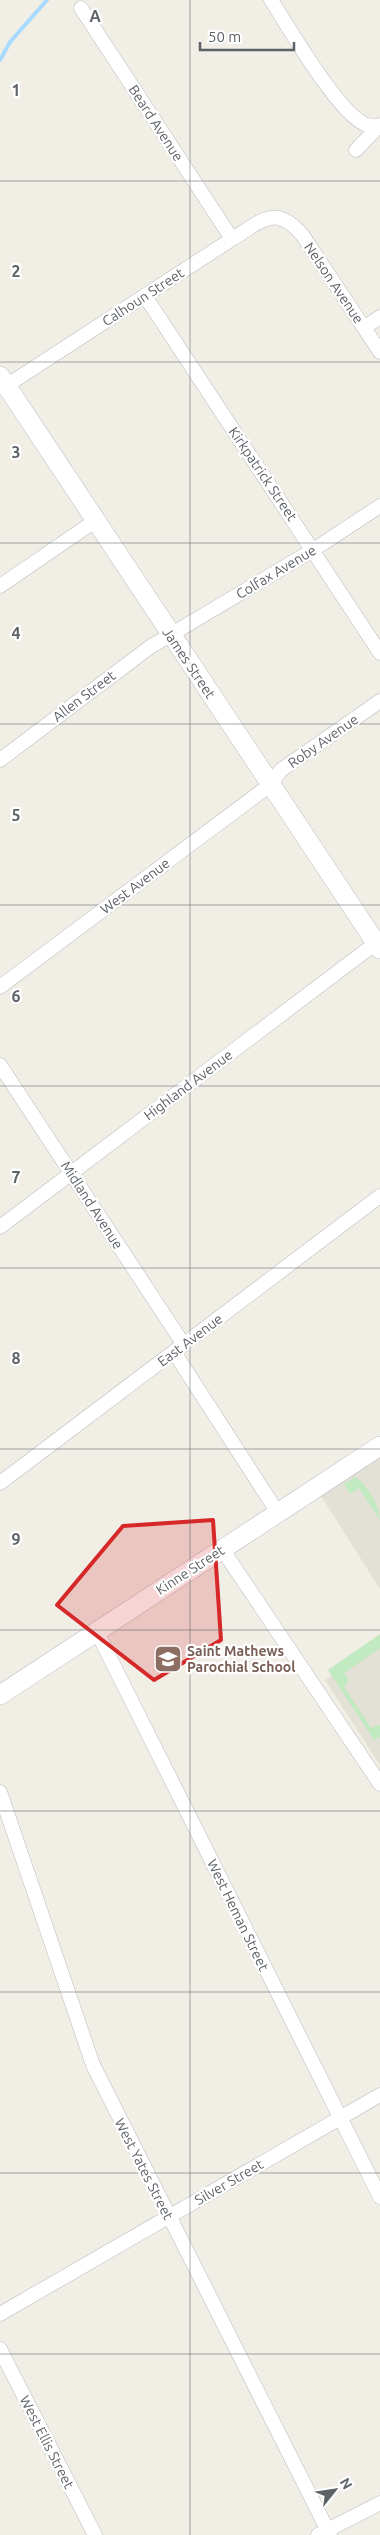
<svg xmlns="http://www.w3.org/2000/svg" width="380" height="2535" viewBox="0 0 380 2535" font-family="Ubuntu,sans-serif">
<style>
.education{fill:#e3e0d6}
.green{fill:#c1eac0}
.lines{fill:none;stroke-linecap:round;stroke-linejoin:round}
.stream{stroke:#a8dbff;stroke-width:4}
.street-casing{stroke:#b8bcc0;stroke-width:15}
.secondary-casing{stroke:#b9bdc3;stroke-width:20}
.street{stroke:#fff;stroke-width:14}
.secondary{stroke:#fff;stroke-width:19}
.marked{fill:#d62828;fill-opacity:0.2;stroke:#d62828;stroke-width:4;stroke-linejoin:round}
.grid{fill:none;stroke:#5d6267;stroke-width:1;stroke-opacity:0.55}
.labels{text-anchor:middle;stroke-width:4.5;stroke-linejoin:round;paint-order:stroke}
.street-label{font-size:14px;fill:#5d6267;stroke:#fff}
.education-label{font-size:14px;font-weight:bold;fill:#785e54;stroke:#fff;text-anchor:start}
.grid-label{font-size:16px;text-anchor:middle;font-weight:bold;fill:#5d6267;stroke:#fff;stroke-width:4.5;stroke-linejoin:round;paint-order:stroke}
</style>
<rect width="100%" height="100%" fill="#f1eee6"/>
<path class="education" d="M380,1453V1589L319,1493Z
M380,1641V1765L325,1680Z"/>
<path class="green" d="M355,1477C367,1484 380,1507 380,1520L359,1488L352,1493H349L344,1484Z
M380,1634V1648L344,1673L349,1680L344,1687L371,1728L380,1725V1737L374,1740L328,1670Z"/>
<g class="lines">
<path class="stream" d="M0,60L10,42L47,0"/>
<g class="street-casing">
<path id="street" d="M271,0C288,26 340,117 367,125C370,126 375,126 378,126
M81,8L232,239
M356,150L380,125
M145,296L380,653
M365,327L380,317
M6,386L232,239C262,221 275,203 303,236L380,352
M0,586L95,521
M0,760L150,647L313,550L380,506
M0,987L270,785L281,770L380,701
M0,1065L184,1345
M0,1227L376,943
M174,1352L278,1513
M0,1483L380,1196
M222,1549L380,1784
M97,1632L380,2197
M0,1792L93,2065L330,2535
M0,2314L380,2095
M0,2349L95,2535
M318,2535L380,2503"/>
</g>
<g class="secondary-casing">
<path id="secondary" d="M0,376L380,949
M0,1695L380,1446"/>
</g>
<use href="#street" class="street"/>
<use href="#secondary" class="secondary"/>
</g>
<path class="marked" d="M213,1520L221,1640L154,1680L57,1605L123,1526Z"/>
<path class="grid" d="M190,0V2535M0,181H380M0,362H380M0,543H380M0,724H380M0,905H380M0,1086H380M0,1268H380M0,1449H380M0,1630H380M0,1811H380M0,1992H380M0,2173H380M0,2354H380"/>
<defs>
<g id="school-square" transform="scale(1.4375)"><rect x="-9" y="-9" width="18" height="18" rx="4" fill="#8d6e63" stroke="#fff"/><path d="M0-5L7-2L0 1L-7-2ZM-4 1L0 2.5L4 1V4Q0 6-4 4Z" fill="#fff"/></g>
</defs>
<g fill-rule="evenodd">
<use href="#school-square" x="168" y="1659"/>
</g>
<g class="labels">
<g class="street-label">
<text transform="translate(156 123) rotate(57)" y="5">Beard Avenue</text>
<text transform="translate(334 283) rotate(56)" y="5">Nelson Avenue</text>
<text transform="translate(143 297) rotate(-33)" y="5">Calhoun Street</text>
<text transform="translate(263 474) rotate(56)" y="5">Kirkpatrick Street</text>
<text transform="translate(276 572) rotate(-31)" y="5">Colfax Avenue</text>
<text transform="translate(189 663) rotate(56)" y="5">James Street</text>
<text transform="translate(84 696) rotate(-37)" y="5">Allen Street</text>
<text transform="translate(323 741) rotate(-35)" y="5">Roby Avenue</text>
<text transform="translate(135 886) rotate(-37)" y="5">West Avenue</text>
<text transform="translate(188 1085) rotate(-37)" y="5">Highland Avenue</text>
<text transform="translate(92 1205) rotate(57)" y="5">Midland Avenue</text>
<text transform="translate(190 1340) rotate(-37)" y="5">East Avenue</text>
<text transform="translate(190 1570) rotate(-33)" y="5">Kinne Street</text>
<text transform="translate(238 1915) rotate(64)" y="5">West Heman Street</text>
<text transform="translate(144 2169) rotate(63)" y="5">West Yates Street</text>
<text transform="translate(229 2182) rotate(-30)" y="5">Silver Street</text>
<text transform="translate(47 2442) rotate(63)" y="5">West Ellis Street</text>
</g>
<g class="education-label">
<text x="187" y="1656">Saint Mathews<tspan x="187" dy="16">Parochial School</tspan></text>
</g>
</g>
<g class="grid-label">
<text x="95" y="22">A</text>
<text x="16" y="96">1</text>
<text x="16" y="277">2</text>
<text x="16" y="458">3</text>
<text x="16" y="639">4</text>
<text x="16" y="821">5</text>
<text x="16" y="1002">6</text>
<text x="16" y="1183">7</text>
<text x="16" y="1364">8</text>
<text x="16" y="1545">9</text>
</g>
<g transform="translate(335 2490) rotate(60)" stroke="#ffffff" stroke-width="4" paint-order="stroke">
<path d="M0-4L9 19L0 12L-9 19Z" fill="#5d6267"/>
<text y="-8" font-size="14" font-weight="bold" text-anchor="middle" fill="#5d6267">N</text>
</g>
<path d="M200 42v8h94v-8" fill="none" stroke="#5d6267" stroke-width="2.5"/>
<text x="208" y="42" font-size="15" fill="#5d6267" stroke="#ffffff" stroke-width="4" paint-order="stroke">50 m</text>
</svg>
